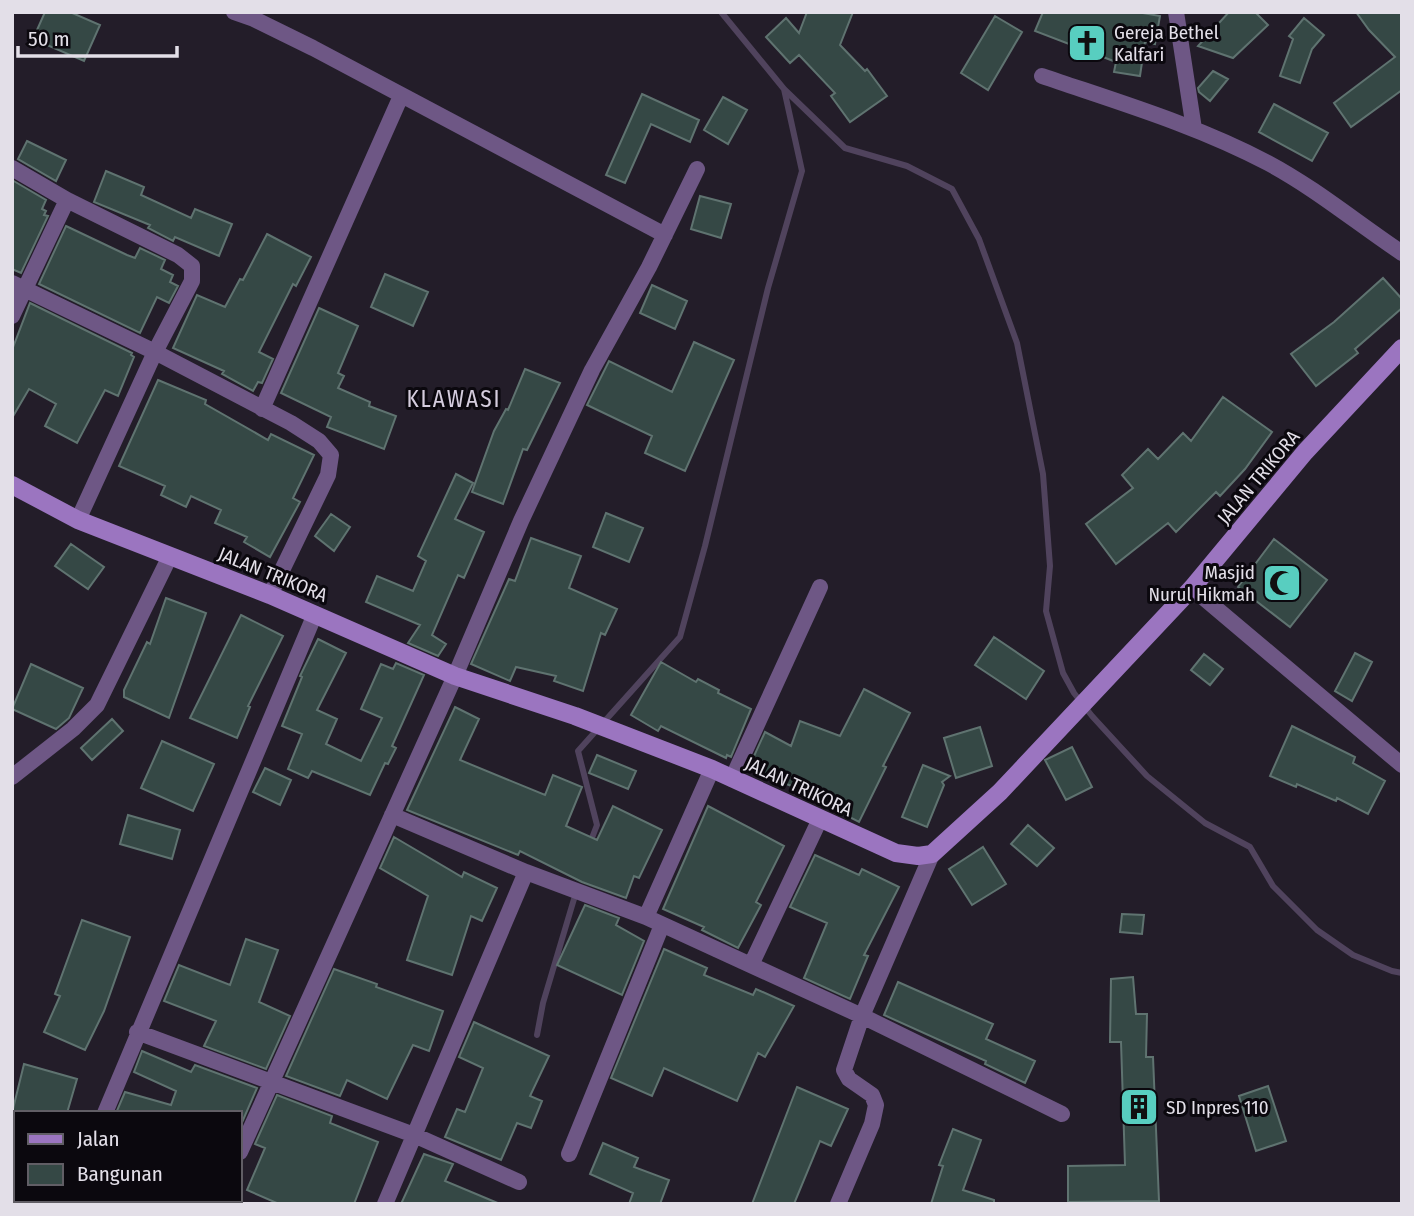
<svg xmlns="http://www.w3.org/2000/svg" width="1414" height="1216" viewBox="0 0 1414 1216" font-family="'Fira Sans Condensed',sans-serif">
<style>
.lines{fill:none;stroke-linecap:round;stroke-linejoin:round}
.stream{stroke:#50435d;stroke-width:6}
.building{fill:#354845;stroke:#5f7370;stroke-width:2}
.street{stroke:#6e5785;stroke-width:16}
.secondary{stroke:#9b75c0;stroke-width:18}
.labels{text-anchor:middle;stroke-width:6;stroke-linejoin:round;paint-order:stroke}
.poi-label{font-size:19px;fill:#e3dfe8;stroke:#0b080e;text-anchor:start}
.street-label{font-size:19px;fill:#e3dfe8;stroke:#0b080e}
.quarter-label{font-size:23px;letter-spacing:2px;fill:#d4ccdd;stroke:#0b080e}
</style>
<rect width="100%" height="100%" fill="#231d29"/>
<g class="lines">
<path class="stream" d="M721,12L784,89L845,148L907,166L952,189L979,239L1017,343L1043,474L1050,566L1046,611L1063,673L1074,693L1092,716L1147,776L1205,823L1250,847L1273,886L1317,930L1353,955L1392,971L1402,973
M590,843L597,825L578,751L680,637L705,546L768,288L802,171L784,89
M537,1035L543,1003L574,899"/>
</g>
<path class="building" d="M45,12H70L100,25L84,61L33,39Z
M807,12H853L840,45L865,71L867,69L887,96L850,122L831,96L835,93L799,55L790,63L766,37L786,18L799,33Z
M1043,12H1137L1160,16L1155,44L1145,42L1140,76L1114,72L1116,62L1035,31Z
M1229,12H1255L1268,25L1233,58L1198,46Z
M1356,12H1402V90L1351,127L1334,103L1395,57L1369,30Z
M995,16L1022,32L988,90L961,73Z
M1304,18L1324,35L1312,49L1300,83L1280,76L1293,39L1289,36Z
M1213,71L1228,79L1210,101L1199,92L1198,88Z
M642,94L699,120L690,142L651,124L625,183L606,175Z
M723,97L747,110L728,144L704,130Z
M1274,104L1328,133L1312,161L1259,132Z
M27,141L66,160L56,181L18,159Z
M106,171L144,187L141,195L191,218L195,209L232,224L219,256L175,237L173,241L148,228L150,225L94,202Z
M12,180L46,200L42,209L46,211L44,215L48,216L21,273L12,269Z
M700,196L731,204L721,238L691,229Z
M66,226L127,255L135,258L140,248L165,260L161,269L173,275L170,282L178,286L169,303L157,297L140,333L39,284Z
M267,234L311,257L296,286L293,284L259,352L273,359L262,383L258,382L253,391L222,374L224,371L173,348L197,295L225,307L240,279L243,280Z
M385,274L428,292L413,326L371,307Z
M1383,278L1402,299V308L1355,349L1358,353L1316,386L1291,354L1334,322Z
M652,285L687,301L675,329L640,313Z
M30,303L132,353L131,355L134,357L118,396L105,390L77,443L45,426L56,404L29,389L12,418V350Z
M319,308L358,326L338,373L344,376L338,388L370,402L369,406L396,416L384,449L327,427L331,417L281,393Z
M694,342L734,360L685,471L645,453L652,436L587,405L609,361L672,392Z
M525,369L560,383L527,450L523,449L503,504L472,492L494,431L506,409L508,410Z
M158,380L206,400L205,404L268,440L271,434L314,455L293,498L300,502L270,557L244,542L247,537L215,523L221,510L191,496L186,507L161,495L165,486L119,466Z
M1223,397L1272,432L1245,469L1220,496L1216,492L1176,532L1168,523L1116,564L1086,524L1133,488L1122,475L1148,449L1158,459L1183,433L1191,441Z
M456,474L473,483L455,519L484,532L464,578L458,575L432,635L446,644L438,656L408,643L420,625L366,602L377,576L413,591L426,561L418,556Z
M606,513L643,528L629,562L593,547Z
M331,514L350,527L334,551L315,536Z
M531,538L581,556L569,588L617,609L605,635L601,633L583,691L554,681L556,676L516,667L510,681L471,664L509,579L515,581Z
M1274,539L1327,580L1290,627L1238,587Z
M71,544L104,567L88,589L55,566Z
M166,598L206,613L169,718L124,697V690L147,642L150,644Z
M241,615L283,636L248,706L250,707L237,738L190,718Z
M994,637L1044,671L1026,699L975,665Z
M318,639L346,653L317,710L337,719L326,744L361,761L382,718L361,709L381,664L393,669L396,663L424,675L392,746L396,748L388,764L385,763L370,795L312,771L308,778L288,769L302,734L282,726L302,677L300,676Z
M1355,653L1372,662L1352,701L1335,691Z
M1204,654L1223,669L1210,685L1191,670Z
M661,662L696,682L698,679L719,690L718,693L751,709L731,757L727,755L726,758L661,726L658,731L631,715Z
M31,664L83,688L69,718L56,729L12,709Z
M864,689L910,713L883,766L886,767L859,822L834,809L839,799L814,787L811,793L767,777L749,767L765,732L791,746L800,721L840,736Z
M455,707L479,719L460,760L545,795L553,775L582,787L566,826L597,840L613,806L662,830L639,878L634,876L626,898L582,882L520,851L518,855L407,810Z
M112,719L123,731L92,760L81,748Z
M1292,726L1355,757L1353,763L1385,781L1368,814L1337,798L1336,801L1297,784L1296,787L1270,776Z
M980,727L992,766L956,778L944,738Z
M162,741L214,764L193,811L141,788Z
M1072,747L1092,787L1066,800L1045,760Z
M597,755L636,771L628,789L589,773Z
M923,765L950,776L942,782L944,785L927,827L902,817Z
M265,768L291,780L280,805L253,792Z
M708,806L784,846L756,902L761,905L738,948L702,930L704,927L663,909Z
M128,815L180,830L172,859L120,844Z
M1028,825L1054,848L1037,866L1011,844Z
M394,837L462,877L464,872L497,888L482,921L471,916L452,975L407,960L428,896L380,868Z
M983,847L1006,884L972,905L949,869Z
M815,855L859,875L862,869L899,887L864,955L868,956L850,999L804,978L827,923L790,907Z
M585,905L619,918L616,925L644,941L622,995L557,965Z
M1122,914L1144,915L1142,934L1120,932Z
M82,920L130,937L104,1011L85,1050L44,1032L60,996L55,994Z
M246,939L278,950L259,1002L290,1016L266,1069L204,1046L216,1021L164,1001L179,965L230,985Z
M664,949L707,968L704,975L753,995L756,989L794,1006L765,1057L758,1053L737,1101L664,1068L652,1096L611,1078Z
M334,969L377,984L376,987L443,1011L429,1051L413,1045L387,1099L347,1080L340,1096L286,1076Z
M1133,977L1136,1014H1147L1146,1057H1153L1159,1201L1068,1202V1166L1125,1165L1121,1042H1110L1111,979Z
M898,982L993,1024L986,1039L1035,1061L1025,1083L985,1064L986,1061L884,1015Z
M474,1022L549,1056L530,1096L542,1101L531,1128L517,1123L501,1160L445,1137L457,1109L465,1112L483,1068L459,1057Z
M142,1051L191,1072L195,1065L257,1088L240,1127V1113H116L125,1092L171,1105L176,1091L134,1072Z
M24,1064L77,1079L67,1113H12Z
M1268,1086L1286,1141L1256,1151L1239,1096Z
M797,1087L848,1109L831,1146L820,1141L794,1204H752Z
M277,1095L332,1116L330,1123L378,1142L354,1204H279L247,1190L265,1148L255,1144Z
M953,1129L981,1140L963,1190L994,1200V1204H931L943,1166L939,1165Z
M603,1143L638,1158L634,1167L669,1180L660,1204H629L633,1193L590,1174Z
M424,1154L453,1164L445,1181L500,1204H401Z"/>
<g class="lines">
<path class="street" d="M234,12L254,19L313,48L665,235
M1176,12L1194,129
M1042,76C1118,102 1196,125 1268,163C1315,188 1357,223 1402,253
M12,168L67,200L178,255L192,266V281L155,352L78,520
M12,283L155,352L291,423L319,441L331,455L328,475L270,595
M12,316L67,200
M262,409L401,96
M1192,588L1402,765
M12,777L73,729L97,705L170,556
M732,779L820,587
M392,815L526,872L646,917L862,1016L1062,1114
M646,917L712,769
M751,965L820,819
M137,1032L414,1135L519,1182
M105,1113L315,614
M240,1152L455,676L521,521L592,370L649,267L697,169
M569,1154L662,925
M183,1200L193,1204
M217,1204L219,1200
M385,1204L526,872
M838,1204L872,1124L876,1105L872,1095L849,1079L844,1070L862,1016L932,854"/>
<path class="secondary" d="M12,485L78,520L270,595L455,676L575,716L712,769L896,853L918,856L932,854L1000,792L1192,588L1305,452L1402,348"/>
</g>
<defs>
<g id="church-square" transform="scale(2.0125)"><rect x="-9" y="-9" width="18" height="18" rx="4" fill="#58cec0" stroke="#0b080e"/><path d="M-1.2-6h2.4v3.5h3.3v2.4h-3.3V6h-2.4V-.1h-3.3v-2.4h3.3Z" fill="#111"/></g>
<g id="mosque-square" transform="scale(2.0125)"><rect x="-9" y="-9" width="18" height="18" rx="4" fill="#58cec0" stroke="#0b080e"/><path d="M3.5-4.9A6 6 0 1 0 3.5 4.9A5 5 0 1 1 3.5-4.9Z" fill="#111"/></g>
<g id="building-square" transform="scale(2.0125)"><rect x="-9" y="-9" width="18" height="18" rx="4" fill="#58cec0" stroke="#0b080e"/><path d="M-4-6H4V6H1V3H-1V6H-4ZM-2.5-4.3h1.7v1.8h-1.7ZM.8-4.3h1.7v1.8H.8ZM-2.5-1h1.7V.8h-1.7ZM.8-1h1.7V.8H.8Z" fill="#111"/></g>
</defs>
<g fill-rule="evenodd">
<use href="#church-square" x="1087" y="43"/>
<use href="#mosque-square" x="1282" y="583"/>
<use href="#building-square" x="1139" y="1107"/>
</g>
<g class="labels">
<g class="poi-label">
<text x="1114" y="39">Gereja Bethel<tspan x="1114" dy="22">Kalfari</tspan></text>
<text x="1255" y="579" text-anchor="end">Masjid<tspan x="1255" dy="22">Nurul Hikmah</tspan></text>
<text x="1166" y="1114">SD Inpres 110</text>
</g>
<g class="street-label">
<text transform="translate(1258 477) rotate(-50)" y="7">JALAN TRIKORA</text>
<text transform="translate(273 574) rotate(22)" y="7">JALAN TRIKORA</text>
<text transform="translate(799 786) rotate(25)" y="7">JALAN TRIKORA</text>
</g>
<g class="quarter-label">
<text x="454" y="407">KLAWASI</text>
</g>
</g>
<rect width="1414" height="1216" fill="none" stroke="#e3dfe8" stroke-width="28"/>
<rect x="14" y="1111" width="228" height="91" fill="#0b080e" stroke="#615e65" stroke-width="2"/>
<rect x="28" y="1134" width="35" height="10" fill="#9b75c0" stroke="#615e65" stroke-width="2"/>
<text x="77" y="1146" font-size="21" fill="#e3dfe8">Jalan</text>
<rect x="28" y="1164" width="35" height="21" fill="#354845" stroke="#615e65" stroke-width="2"/>
<text x="77" y="1181" font-size="21" fill="#e3dfe8">Bangunan</text>
<path d="M18 46v10h159v-10" fill="none" stroke="#e3dfe8" stroke-width="3.5"/>
<text x="28" y="46" font-size="21" fill="#e3dfe8" stroke="#0b080e" stroke-width="5" paint-order="stroke">50 m</text>
</svg>
